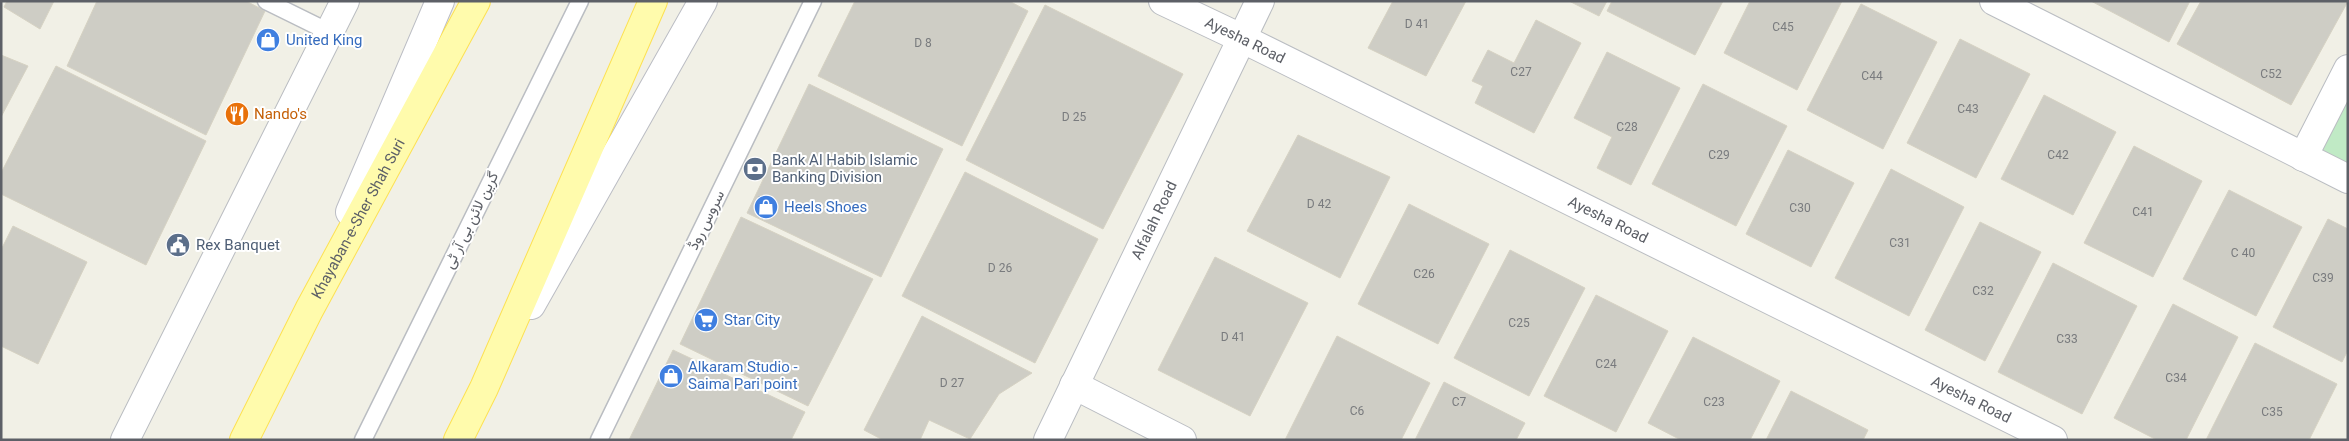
<svg xmlns="http://www.w3.org/2000/svg" width="2349" height="441" viewBox="0 0 2349 441" font-family="Roboto,Vazirmatn,sans-serif">
<style>
.green{fill:#c0eac5}
.building{fill:#cecdc5;stroke:#d6d2c3}
.lines{fill:none;stroke-linecap:round;stroke-linejoin:round}
.service-casing{stroke:#babdc2;stroke-width:19}
.minor-casing{stroke:#babdc2;stroke-width:30}
.tertiary-casing{stroke:#babdc2;stroke-width:30}
.secondary-casing{stroke:#bbbdc4;stroke-width:30}
.primary-casing{stroke:#fde152;stroke-width:30}
.service{stroke:#fff;stroke-width:16}
.minor{stroke:#fff;stroke-width:28}
.tertiary{stroke:#fff;stroke-width:28}
.secondary{stroke:#fff;stroke-width:28}
.primary{stroke:#fffbac;stroke-width:28}
.labels{text-anchor:middle;stroke-width:4;stroke-linejoin:round;paint-order:stroke}
.number-label{font-size:12px;fill:#797b7e}
.shop-label{font-size:15px;fill:#366cbe;stroke:#fff;text-anchor:start}
.street-label{font-size:15px;fill:#5d6067;stroke:#fff}
.food-label{font-size:15px;fill:#c56008;stroke:#fff;text-anchor:start}
.service-label{font-size:15px;fill:#4e5e75;stroke:#fff;text-anchor:start}
</style>
<rect width="100%" height="100%" fill="#f1f0e6"/>
<path class="green" d="M2348,69V179L2303,157Z"/>
<path class="building" d="M7,1H54L40,29L4,7Z
M97,1H246L265,11L206,135L67,66Z
M855,1H1009L1028,11L962,146L818,76Z
M1393,1H1466L1426,76L1368,48Z
M1569,1H1607L1599,16Z
M1612,1H1723L1695,55L1607,11Z
M1750,1H1842L1797,90L1724,53Z
M2091,1H2190L2169,42Z
M2201,1H2343L2347,3L2291,105L2177,44Z
M1861,4L1937,42L1883,149L1807,110Z
M1045,5L1183,74L1103,229L966,160Z
M1536,20L1581,43L1534,133L1475,103L1483,86L1472,81L1488,50L1514,63Z
M1960,39L2030,74L1976,178L1907,143Z
M1607,52L1680,88L1631,185L1597,168L1612,137L1574,118Z
M1,55L28,66L1,117Z
M56,66L206,141L146,265L1,194V173Z
M809,84L943,149L881,277L747,213Z
M1703,84L1787,126L1736,226L1652,184Z
M2044,95L2116,132L2073,215L2001,179Z
M1298,135L1390,177L1340,278L1247,231Z
M2134,146L2202,181L2153,277L2084,243Z
M1788,150L1854,183L1811,267L1746,234Z
M1891,169L1964,207L1909,316L1835,278Z
M965,172L1098,239L1035,363L902,296Z
M2229,190L2302,227L2256,316L2183,279Z
M1409,204L1489,244L1438,344L1358,304Z
M741,217L873,279L808,406L680,344Z
M2328,219L2348,229V350L2342,362L2273,327Z
M1980,222L2041,252L1985,361L1925,330Z
M13,226L87,262L38,364L1,346V250Z
M1510,250L1585,288L1529,396L1454,358Z
M1215,257L1308,303L1250,416L1158,370Z
M2053,263L2137,306L2082,414L1998,372Z
M1596,295L1668,331L1616,432L1544,396Z
M2173,304L2238,337L2186,440H2157L2114,418Z
M922,316L1032,373L999,394L970,439L929,420L920,440H883L864,430Z
M1337,336L1430,383L1401,440H1285Z
M1693,337L1780,381L1750,440H1681L1648,423Z
M2255,343L2337,384L2309,440H2206Z
M673,350L805,412L791,440H629Z
M1444,382L1525,423L1516,440H1415Z
M1791,391L1868,430L1863,440H1766Z"/>
<g class="lines">
<g class="service-casing">
<path id="service" d="M266,1L329,32
M363,440L580,1
M599,440L813,1"/>
</g>
<g class="minor-casing">
<g id="minor">
<path id="s1" d="M1163,1L1241,38L2053,440"/>
<path d="M1994,1L2348,179"/>
<path d="M2303,157L2348,69"/>
<path d="M1074,385L1182,440"/>
<path d="M125,440L345,1"/>
</g>
</g>
<g class="tertiary-casing">
<g id="tertiary">
<path id="s2" d="M1048,440L1260,1"/>
</g>
</g>
<g class="secondary-casing">
<path id="secondary" d="M350,212L440,1
M531,305L703,1"/>
</g>
<g class="primary-casing">
<g id="primary">
<path id="s3" d="M244,440L309,310L476,1"/>
<path d="M458,440L484,388L653,1"/>
</g>
</g>
<use href="#service" class="service"/>
<use href="#minor" class="minor"/>
<use href="#tertiary" class="tertiary"/>
<use href="#secondary" class="secondary"/>
<use href="#primary" class="primary"/>
</g>
<defs>
<g id="shop-disc" transform="scale(1.25)"><circle r="9.5" fill="#3f7fe0" stroke="#fff"/><path d="M-5-2.5h2.3a2.7 3.5 0 0 1 5.4 0H5L5.5 6h-11ZM-1.5-2.5h3a1.5 2.3 0 0 0-3 0Z" fill="#fff"/></g>
<g id="restaurant-disc" transform="scale(1.25)"><circle r="9.5" fill="#e8710a" stroke="#fff"/><path d="M-5-6h1v4h1v-4h1v4h1v-4h1v5L-1.5 .5V6h-2V.5L-5-1ZM5-6V6H3V1.5H1.5Q1.5-4 5-6Z" fill="#fff"/></g>
<g id="bank-disc" transform="scale(1.25)"><circle r="9.5" fill="#5c6f8a" stroke="#fff"/><path d="M-6-4H6V4H-6ZM0-2.3a2.3 2.3 0 1 0 0 4.6a2.3 2.3 0 1 0 0-4.6Z" fill="#fff"/></g>
<g id="civic-disc" transform="scale(1.25)"><circle r="9.5" fill="#5c6f8a" stroke="#fff"/><path d="M-.6-6.5H3V-4.5H.6V-3L4-1V1h2V6H-6V1h2V-1L-.6-3ZM-1.2 2.5V6h2.4V2.5Z" fill="#fff"/></g>
<g id="supermarket-disc" transform="scale(1.25)"><circle r="9.5" fill="#3f7fe0" stroke="#fff"/><path d="M-6-5.5h2.5l.6 2H6L4.5 2H-2.5L-4.4-4H-6ZM-1.5 3.2a1.3 1.3 0 1 0 .1 0ZM3 3.2a1.3 1.3 0 1 0 .1 0Z" fill="#fff"/></g>
</defs>
<g fill-rule="evenodd">
<use href="#shop-disc" x="268" y="40"/>
<use href="#restaurant-disc" x="237" y="114"/>
<use href="#bank-disc" x="755" y="169"/>
<use href="#shop-disc" x="766" y="207"/>
<use href="#civic-disc" x="178" y="245"/>
<use href="#supermarket-disc" x="706" y="320"/>
<use href="#shop-disc" x="671" y="376"/>
</g>
<g class="labels">
<g class="number-label">
<text x="1417" y="28">D 41</text>
<text x="1783" y="31">C45</text>
<text x="923" y="47">D 8</text>
<text x="1521" y="76">C27</text>
<text x="2271" y="78">C52</text>
<text x="1872" y="80">C44</text>
<text x="1968" y="113">C43</text>
<text x="1074" y="121">D 25</text>
<text x="1627" y="131">C28</text>
<text x="1719" y="159">C29</text>
<text x="2058" y="159">C42</text>
<text x="1319" y="208">D 42</text>
<text x="1800" y="212">C30</text>
<text x="2143" y="216">C41</text>
<text x="1900" y="247">C31</text>
<text x="2243" y="257">C 40</text>
<text x="1000" y="272">D 26</text>
<text x="1424" y="278">C26</text>
<text x="2323" y="282">C39</text>
<text x="1983" y="295">C32</text>
<text x="1519" y="327">C25</text>
<text x="1233" y="341">D 41</text>
<text x="2067" y="343">C33</text>
<text x="1606" y="368">C24</text>
<text x="2176" y="382">C34</text>
<text x="952" y="387">D 27</text>
<text x="1459" y="406">C7</text>
<text x="1714" y="406">C23</text>
<text x="1357" y="415">C6</text>
<text x="2272" y="416">C35</text>
</g>
<g class="shop-label">
<text x="286" y="45">United King</text>
<text x="784" y="212">Heels Shoes</text>
<text x="724" y="325">Star City</text>
<text x="688" y="372">Alkaram Studio -<tspan x="688" dy="17">Saima Pari point</tspan></text>
</g>
<g class="street-label">
<text dy="5" stroke="none"><textPath href="#s1" startOffset="91">Ayesha Road</textPath></text>
<text dy="5" stroke="none"><textPath href="#s3" startOffset="249">Khayaban-e-Sher Shah Suri</textPath></text>
<text transform="translate(471 220) rotate(-64)" y="5">گرین لائن بی آر ٹی</text>
<text transform="translate(706 220) rotate(-64)" y="5">سروس روڈ</text>
<text dy="5" stroke="none"><textPath href="#s2" startOffset="244">Alfalah Road</textPath></text>
<text dy="5" stroke="none"><textPath href="#s1" startOffset="496">Ayesha Road</textPath></text>
<text dy="5" stroke="none"><textPath href="#s1" startOffset="901">Ayesha Road</textPath></text>
</g>
<g class="food-label">
<text x="254" y="119">Nando's</text>
</g>
<g class="service-label">
<text x="772" y="165">Bank Al Habib Islamic<tspan x="772" dy="17">Banking Division</tspan></text>
<text x="196" y="250">Rex Banquet</text>
</g>
</g>
<rect width="2349" height="441" fill="none" stroke="#5d6067" stroke-width="5"/>
</svg>
